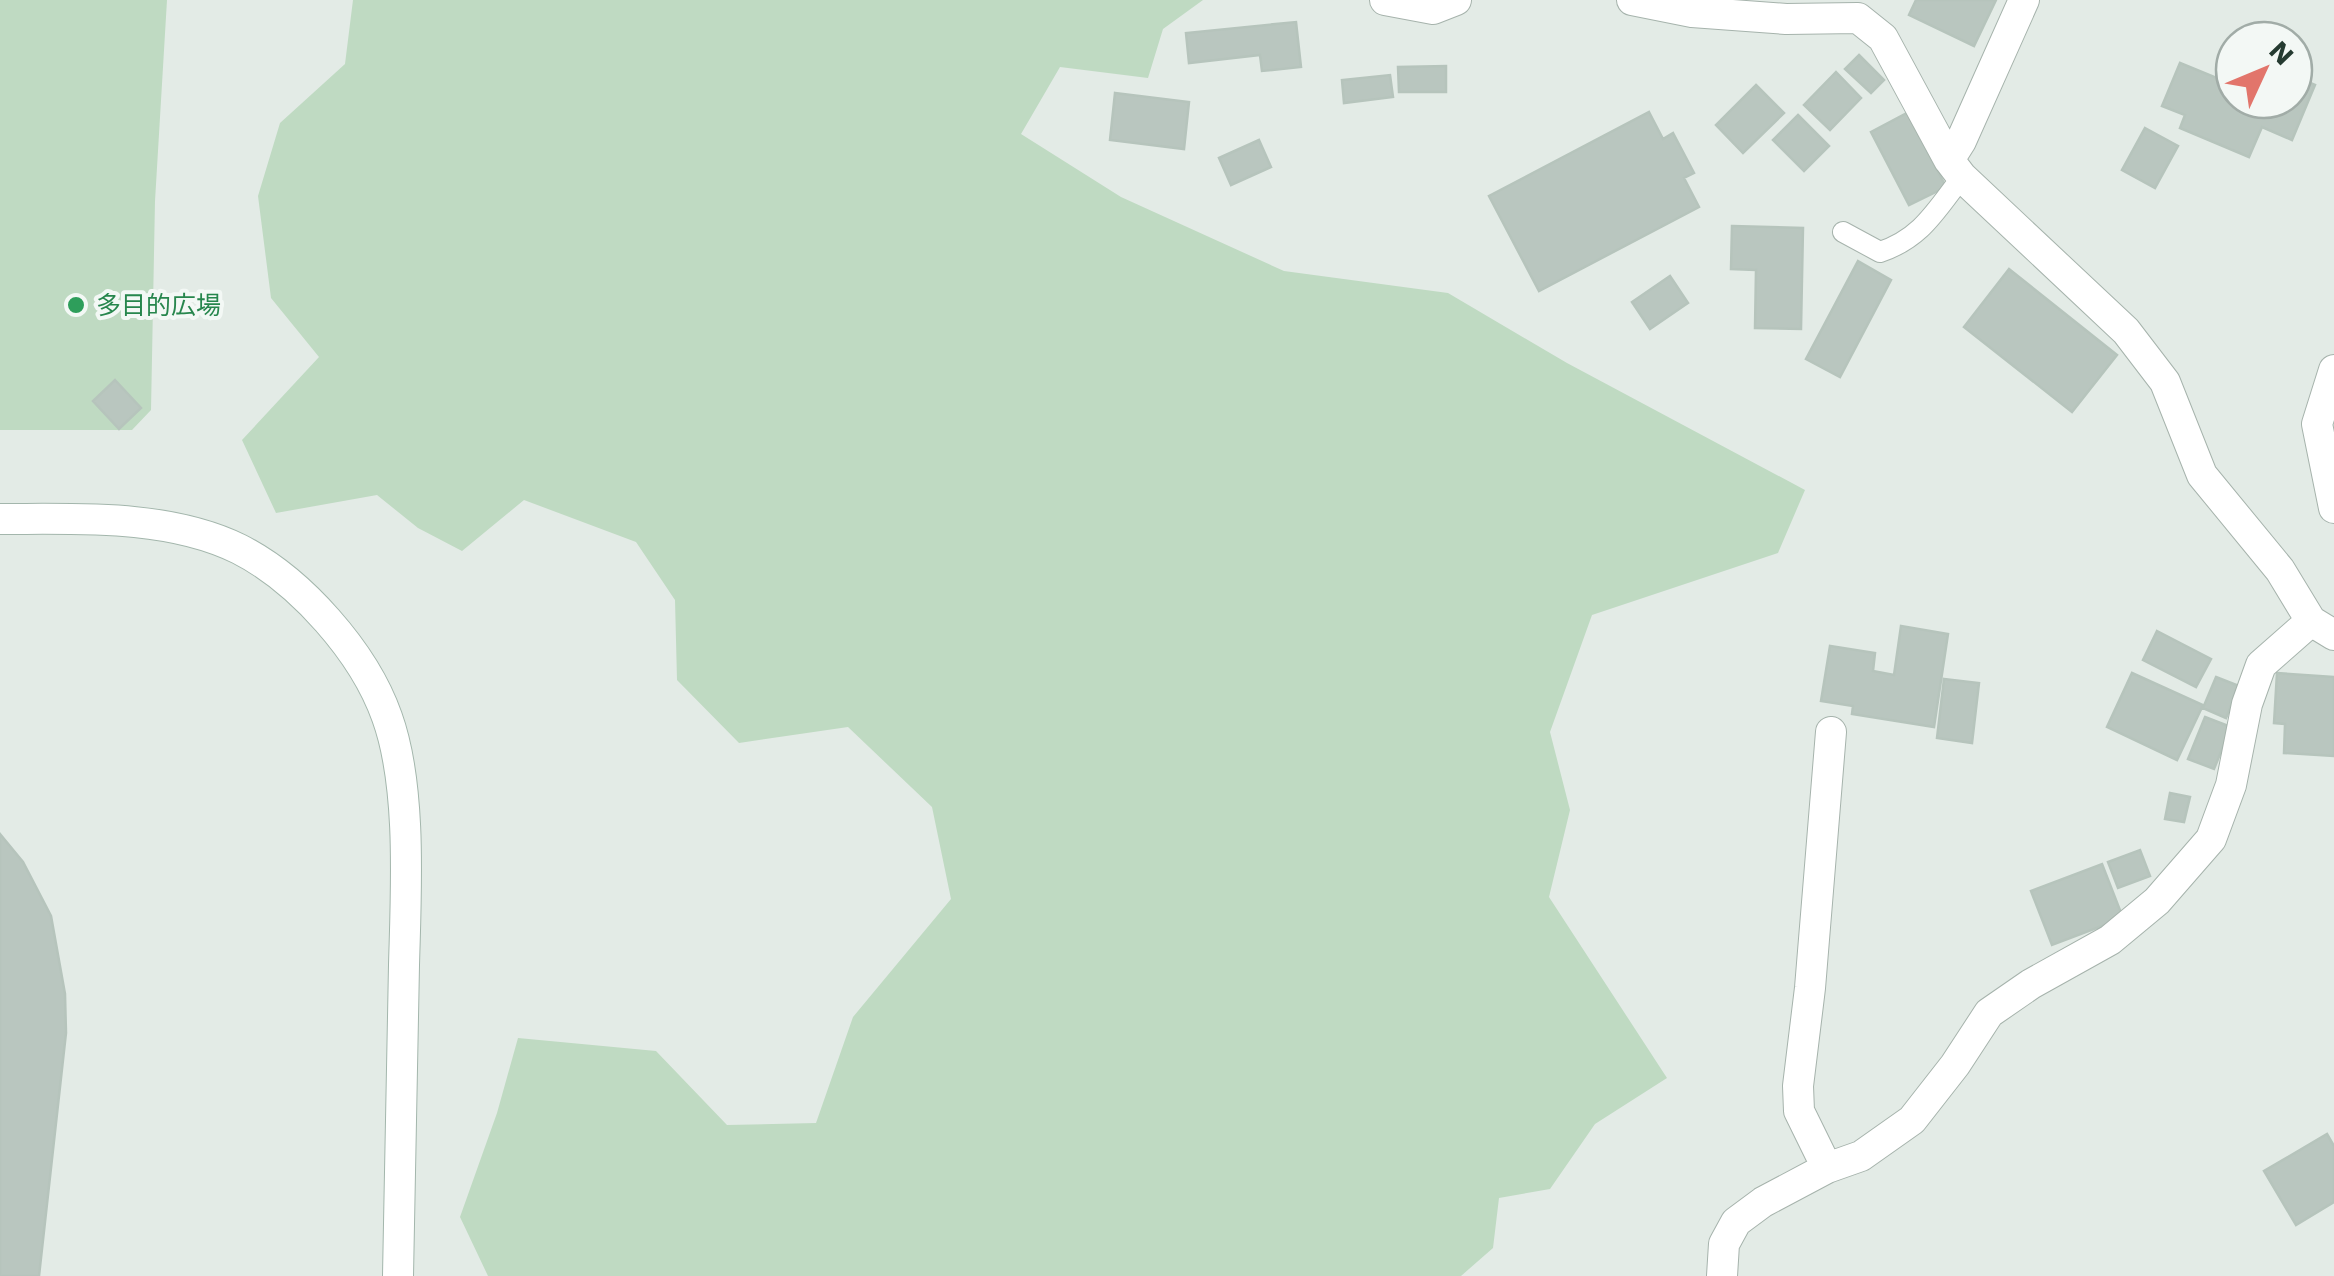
<svg xmlns="http://www.w3.org/2000/svg" width="2334" height="1276" viewBox="0 0 2334 1276" font-family="'Work Sans','Noto Sans JP',sans-serif">
<style>
.green{fill:#bfdac2}
.building{fill:#b9c6bf;stroke:#b6c4bc;stroke-width:2.5}
.lines{fill:none;stroke-linecap:round;stroke-linejoin:round}
.lane-casing{stroke:#a6b3ac;stroke-width:22}
.street-casing{stroke:#a6b3ac;stroke-width:32}
.secondary-casing{stroke:#a3b6ac;stroke-width:32}
.lane{stroke:#fff;stroke-width:20}
.street{stroke:#fff;stroke-width:30}
.secondary{stroke:#fff;stroke-width:30}
.leisure-dot{fill:#2e9e5b;stroke:#f3f8f5;stroke-width:4}
.labels{text-anchor:middle;stroke-width:8;stroke-linejoin:round;paint-order:stroke}
.leisure-label{font-size:25px;fill:#27864d;stroke:#f3f8f5;text-anchor:start}
</style>
<rect width="100%" height="100%" fill="#e3ebe6"/>
<path class="green" d="M0,0H167L155,201L151,410L132,430H0Z
M353,0H1203L1163,29L1148,78L1060,67L1021,134L1121,197L1284,271L1448,293L1567,363L1805,490L1778,553L1592,615L1550,732L1570,810L1549,897L1667,1078L1595,1124L1550,1189L1499,1198L1493,1248L1461,1276H488L460,1217L497,1113L518,1038L656,1051L727,1125L816,1123L853,1017L951,899L932,807L848,727L739,743L677,680L675,600L636,542L524,500L462,551L418,528L377,495L276,513L242,440L319,357L271,298L258,196L280,123L345,64Z"/>
<path class="building" d="M1916,0H1996L1974,46L1909,15Z
M1296,22L1301,67L1262,71L1260,55L1189,63L1186,33Z
M2232,49L2234,100H2294V76L2315,85L2292,140L2262,127L2249,157L2180,128L2185,115L2162,106L2180,63L2219,79Z
M1859,55L1884,80L1871,93L1845,69Z
M1446,66V92H1399L1398,67Z
M1836,72L1861,98L1830,130L1804,105Z
M1390,75L1393,97L1344,103L1342,80Z
M1756,85L1784,113L1743,153L1716,125Z
M1115,93L1189,102L1184,149L1110,140Z
M1649,112L1663,139L1673,133L1694,173L1684,178L1699,207L1539,291L1489,196Z
M1907,113L1946,187L1909,205L1871,132Z
M1798,115L1829,146L1804,171L1773,140Z
M2145,128L2178,146L2155,188L2122,170Z
M1259,140L1271,167L1231,185L1219,158Z
M1732,226L1803,228L1801,329L1755,328L1756,270L1731,269Z
M1858,261L1891,280L1840,377L1806,359Z
M2009,269L2117,355L2072,412L1964,327Z
M1670,276L1688,303L1650,329L1632,302Z
M115,380L141,408L119,429L93,401Z
M1901,626L1948,634L1934,727L1852,714L1853,706L1821,701L1830,646L1875,653L1873,671L1894,675Z
M2157,631L2211,659L2196,687L2143,660Z
M2132,673L2203,705L2177,760L2107,727Z
M2277,673L2334,677V756L2284,753L2285,724L2274,723Z
M2216,677L2239,686L2226,718L2203,708Z
M1944,679L1979,683L1972,743L1937,738Z
M2205,717L2231,727L2214,769L2188,759Z
M2170,793L2190,797L2184,822L2165,819Z
M0,834L23,862L51,916L65,994L66,1033L39,1276H0Z
M2140,850L2150,876L2118,888L2108,862Z
M2102,864L2123,918L2052,945L2031,891Z
M2327,1134L2334,1146V1202L2296,1225L2264,1171Z"/>
<g class="lines">
<g class="lane-casing">
<path id="lane" d="M1843,232L1880,252C1922,238 1936,210 1962,177"/>
</g>
<g class="street-casing">
<path id="street" d="M1385,0L1433,9L1456,0
M1632,0L1692,12L1786,19L1858,18L1883,38L1949,160L1962,177L2126,331L2165,382L2202,475L2280,570L2311,621L2334,635
M1949,160L1961,141L2024,0
M2334,370L2317,424L2334,508
M1827,1168L1799,1111L1798,1086L1810,988L1831,732
M1722,1276L1724,1244L1736,1222L1763,1202L1827,1168L1861,1156L1912,1120L1955,1065L1989,1013L2031,984L2110,940L2157,901L2211,839L2231,785L2247,704L2261,665L2311,621"/>
</g>
<g class="secondary-casing">
<path id="secondary" d="M0,519C77,519 168,514 239,549C300,580 364,652 387,717C412,786 406,891 404,965C402,1069 400,1172 398,1276"/>
</g>
<use href="#lane" class="lane"/>
<use href="#street" class="street"/>
<use href="#secondary" class="secondary"/>
</g>
<circle class="leisure-dot" cx="76" cy="305" r="10"/>
<g class="labels">
<g class="leisure-label">
<text x="96" y="314">多目的広場</text>
</g>
</g>
<g transform="translate(2264 70) rotate(46)"><circle r="48" fill="#f3f8f5" stroke="#a1aca7" stroke-width="2.5"/>
<path d="M0-8L18 38L0 25L-18 38Z" fill="#e2756b"/>
<text y="-15" font-size="28" font-weight="bold" text-anchor="middle" fill="#253b31">N</text>
</g>
</svg>
